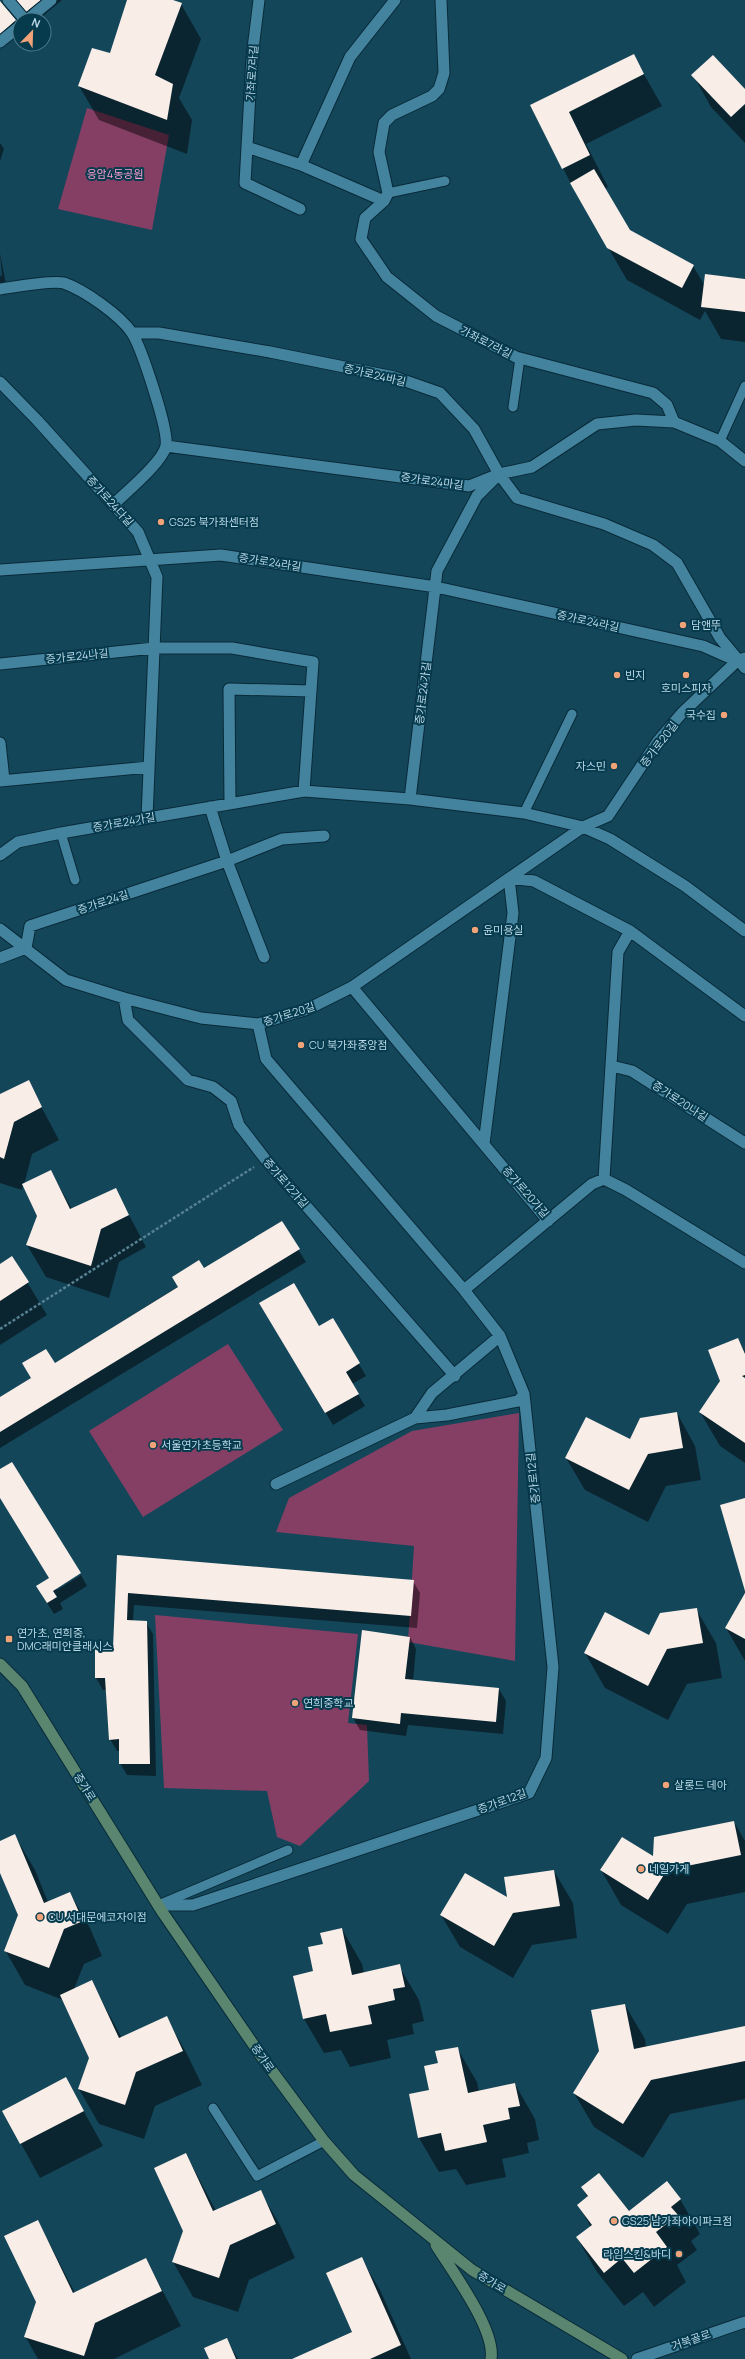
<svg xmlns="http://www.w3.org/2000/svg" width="745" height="2359" viewBox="0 0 745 2359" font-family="Manrope,'Noto Sans KR',sans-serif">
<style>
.green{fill:#853f64}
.shadow{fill:#0007}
.building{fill:#f9ede7}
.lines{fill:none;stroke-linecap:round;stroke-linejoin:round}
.service-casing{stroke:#082a38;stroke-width:11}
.minor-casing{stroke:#082a38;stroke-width:13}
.tertiary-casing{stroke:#082a38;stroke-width:13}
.secondary-casing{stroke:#082a38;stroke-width:13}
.path{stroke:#568193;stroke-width:2.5;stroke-dasharray:3 2;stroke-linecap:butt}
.service{stroke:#44839e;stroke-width:9}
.minor{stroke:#44839e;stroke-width:11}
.tertiary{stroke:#44839e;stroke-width:11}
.secondary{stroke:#5a8670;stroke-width:11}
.poi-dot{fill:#f0a278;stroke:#063b4e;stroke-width:1.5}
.labels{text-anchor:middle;stroke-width:4;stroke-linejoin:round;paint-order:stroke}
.street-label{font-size:11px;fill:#b9d8e7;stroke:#063b4e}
.park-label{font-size:11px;fill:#fe9dcd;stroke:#063b4e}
.poi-label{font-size:11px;fill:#b9d8e7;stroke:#063b4e;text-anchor:start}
</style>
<rect width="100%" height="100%" fill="#14465a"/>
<path class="green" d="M87,108L169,135L152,230L58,209Z
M228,1344L283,1430L143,1517L89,1431Z
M519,1413L515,1661L408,1642L414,1546L276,1532L289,1498L412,1431Z
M155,1615L358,1634L348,1723L367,1725L369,1781L300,1846L277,1837L267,1791L164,1788Z"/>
<path class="shadow" d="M14,0H62L38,20H30Z
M128,0H171L181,4L201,39L179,98L192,120L187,154L99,120L79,86L111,54Z
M0,2L20,29L0,45Z
M633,55L662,106L586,144L608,187L605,189L629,231L693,266L705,286L745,280V342L721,339L705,311L700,320L627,280L571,184L532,106Z
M693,75L745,91V143L711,107Z
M0,143L4,149L0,161Z
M0,253L6,284L0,285V275L2,277Z
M28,1082L59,1140L32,1154L24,1185L51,1172L72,1209L115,1189L146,1247L119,1262L109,1298L46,1277L27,1245L38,1216L23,1185L22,1190L0,1183V1095Z
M281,1222L306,1262L0,1448V1398Z
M12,1257L47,1315L0,1345V1265Z
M261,1304L319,1328L333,1320L366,1376L352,1384L365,1406L333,1425Z
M738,1339L745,1352V1463L720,1446L700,1412L721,1382Z
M677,1413L695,1446L701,1480L666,1486L648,1522L585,1490L566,1458L630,1441Z
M0,1470L57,1590L81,1575L87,1586L60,1603L63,1609L54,1614L44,1598L50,1578L0,1497Z
M118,1556L413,1581L420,1593L417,1628L134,1605L133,1621L146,1622L153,1634L156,1776L127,1775L120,1763V1751H117L110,1739L107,1690H103L96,1678V1648L114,1649Z
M745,1595V1661L726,1628Z
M696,1609L716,1643L722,1678L687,1684L668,1720L605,1688L585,1653L649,1636Z
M363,1632L410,1637L416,1649L413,1681L499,1689L506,1701L503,1734L408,1725L406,1736L360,1730L353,1718Z
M734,1822L745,1841V1892L687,1904L668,1934L621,1905L601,1870L654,1858Z
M15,1836L35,1870L48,1902L70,1893L90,1928L102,1956L84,1964L74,1989L91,1981L122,2038L166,2018L186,2052L202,2085L155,2106L144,2139L99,2124L79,2089L90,2058L63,2000L25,1985L5,1950L19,1915L0,1870V1842Z
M554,1871L573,1903L577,1938L532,1945L513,1978L460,1947L441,1915L508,1899Z
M342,1929L362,1964L364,1973L399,1966L419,2000L424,2021L412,2024L414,2034L387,2040L391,2058L350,2067L341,2050L324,2053L304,2019L295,1976L315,1972L324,1945Z
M625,2005L645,2039L646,2047L745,2027V2099L670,2114L643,2158L594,2127L574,2093L601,2051Z
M457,2048L477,2082L479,2092L515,2084L535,2119L539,2140L527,2143L529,2153L502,2159L506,2177L466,2185L456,2169L439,2172L419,2138L410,2095L430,2091L439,2064Z
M66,2079L103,2146L40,2178L3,2111Z
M186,2154L216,2211L260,2191L280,2225L295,2258L249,2280L238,2312L193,2297L173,2262L184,2231Z
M582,2187L628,2212L680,2199L700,2234L691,2241L697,2250L677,2265L686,2282L654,2307L643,2292L624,2306L597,2272L577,2238L591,2227L578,2205L588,2198Z
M38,2221L75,2293L146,2259L181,2326L114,2359H38L25,2336L37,2302Z
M361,2258L380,2290L411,2359H294L353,2333Z
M226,2339L238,2359H210Z"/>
<path class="building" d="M16,0H41L26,12Z
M127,0H173L182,3L155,75L173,84L167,120L78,86L92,48L110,53Z
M0,1L16,20L0,34Z
M634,54L644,74L569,112L590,155L562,169L530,105Z
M713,55L745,89V104L731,117L691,75Z
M594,169L630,230L694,265L682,288L607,248L570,183Z
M705,274L745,279V312L701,307Z
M29,1080L42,1107L14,1122L4,1159L0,1157V1094Z
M51,1170L70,1209L116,1188L129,1215L101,1229L91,1266L26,1245L37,1216L22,1184Z
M282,1221L300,1249L0,1432V1397L31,1378L22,1363L46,1349L55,1363L178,1287L172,1277L199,1260L204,1268Z
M12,1256L29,1282L0,1301V1264Z
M294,1283L319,1326L333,1318L360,1363L346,1372L359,1394L325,1413L259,1303Z
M738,1338L745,1354V1375L742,1376L745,1378V1443L699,1412L720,1381L708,1350Z
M677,1412L683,1448L648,1454L629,1490L565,1458L586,1417L630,1439L640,1418Z
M12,1462L81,1573L53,1591L57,1597L47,1603L36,1586L49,1578L0,1498V1469Z
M745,1498V1591L720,1505Z
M117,1555L414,1580L411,1616L128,1593L127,1620L147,1621L150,1764H119V1739L109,1740L105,1678H95V1647L113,1648Z
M745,1593V1639L725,1628Z
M697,1608L703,1643L667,1649L648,1686L584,1653L605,1612L649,1635L660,1613Z
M362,1630L410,1637L405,1679L499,1688L496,1722L401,1713L400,1724L352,1718Z
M734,1821L741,1855L667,1870L648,1900L600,1870L622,1837L653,1856L654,1837Z
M15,1834L44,1903L70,1892L83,1921L64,1929L49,1968L4,1951L18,1915L0,1873V1841Z
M554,1870L560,1906L513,1913L494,1946L440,1915L465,1873L507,1897L504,1877Z
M342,1928L352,1975L400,1964L405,1987L393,1989L395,2000L368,2006L372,2024L330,2032L326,2014L303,2019L293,1976L313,1971L308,1947L323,1944L320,1933Z
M92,1980L119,2038L167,2016L183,2051L136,2072L125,2105L78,2089L89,2058L60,1995Z
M625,2004L634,2049L745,2026V2061L651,2080L623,2124L573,2093L599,2051L591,2010Z
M458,2047L468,2093L515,2083L520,2106L508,2108L510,2119L483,2125L487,2142L445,2151L441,2133L418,2138L409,2094L429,2090L424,2066L438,2063L435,2051Z
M66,2077L84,2111L20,2144L2,2111Z
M186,2153L213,2211L261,2190L276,2224L230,2245L219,2278L172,2262L183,2231L154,2168Z
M599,2173L629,2211L667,2181L681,2199L671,2207L678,2215L656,2232L667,2247L634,2273L622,2258L604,2273L576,2237L592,2225L577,2205L588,2196L581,2187Z
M38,2220L73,2293L146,2258L162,2291L95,2323L84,2356L24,2337L36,2302L4,2236Z
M362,2257L401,2345L370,2359H292L352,2332L326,2273Z
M227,2338L236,2359H209L204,2348Z"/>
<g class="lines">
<g class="service-casing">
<path id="service" d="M388,193L445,181
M513,407L520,358
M720,441L745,386
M524,813L572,714
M61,833L75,880
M161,1904L288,1850
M213,2108L257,2176L324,2141"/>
</g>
<g class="minor-casing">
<path id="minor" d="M8,0L25,20
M259,0L252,57L245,183L300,209
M441,0L444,73L439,89L432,96L392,115L384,123L379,152L388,193L384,201L365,218L361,239L387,277L436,316L516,357L653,393L667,405L674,422
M27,20L51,0
M0,42L20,26
M247,147L301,165L384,201
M301,165L350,57L395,0
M0,289C13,287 53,280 64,283C84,290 120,315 132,333C141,347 169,430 166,446C162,463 126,492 113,505
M132,333H159L270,352L394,377L440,393L474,429L499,474L517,498L604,524L653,545L677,563L720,638L745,668
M0,382L37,420L138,532L157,577L147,818
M166,446L469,486L499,474L532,467L597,424L636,420L674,422L720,441L745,461
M0,570L221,555L436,587L703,646L737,661
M0,664L154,648H232L313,662L304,791
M0,743L4,780
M0,781L149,767
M410,799L437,571L477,496L496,477
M230,804L229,689L311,691
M210,807L227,861L264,957
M0,855L18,842L61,833L304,791L410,799L524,813L583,827L610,839L685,886L745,931
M0,929L66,980L124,998L201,1018L258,1024L308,1009L352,987L583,827L608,816L658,741L682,713L737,661L745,658
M26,948L30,926L227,861L282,839L324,836
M0,958L26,948
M352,987L548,1221
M124,998L128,1020L188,1080L213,1087L231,1101L239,1125L266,1160L455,1376
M612,1066L632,1071L745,1143
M484,1144L513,913L509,878L534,881L630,931L745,1016
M604,1179L618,952L630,931
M464,1290L592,1184L604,1179L626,1190L745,1263
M415,1418L432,1393L500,1336
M276,1484L415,1418L447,1415L518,1401L524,1394
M158,1905H193L529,1793L546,1758L553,1667L524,1394L500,1336L464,1290L266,1059L258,1024"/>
</g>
<g class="tertiary-casing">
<path id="tertiary" d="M637,2359L745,2322"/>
</g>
<g class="secondary-casing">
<path id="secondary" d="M0,1664L22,1686L163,1913L264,2060L324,2141L354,2175L472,2270L622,2359
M436,2245C452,2271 496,2330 491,2359"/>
</g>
<path class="path" d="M0,1329L254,1167"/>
<use href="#service" class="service"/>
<use href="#minor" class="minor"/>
<use href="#tertiary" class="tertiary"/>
<use href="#secondary" class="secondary"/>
</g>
<g class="poi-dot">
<circle cx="161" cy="522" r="4"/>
<circle cx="683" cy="625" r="4"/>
<circle cx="617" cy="675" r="4"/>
<circle cx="686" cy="675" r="4"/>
<circle cx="724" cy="715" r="4"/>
<circle cx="614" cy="766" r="4"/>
<circle cx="475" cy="930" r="4"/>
<circle cx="301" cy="1045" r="4"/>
<circle cx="153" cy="1445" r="4"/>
<rect x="5" y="1635" width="8" height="8" rx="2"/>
<circle cx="295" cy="1703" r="4"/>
<circle cx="666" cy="1785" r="4"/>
<circle cx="641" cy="1869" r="4"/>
<circle cx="40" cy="1917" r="4"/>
<circle cx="614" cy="2221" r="4"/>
<circle cx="679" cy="2254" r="4"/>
</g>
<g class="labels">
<g class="street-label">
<text transform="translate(252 73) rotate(-86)" y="4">가좌로7라길</text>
<text transform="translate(486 342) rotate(27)" y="4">가좌로7라길</text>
<text transform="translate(375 375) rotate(13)" y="4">증가로24바길</text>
<text transform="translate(432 481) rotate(8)" y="4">증가로24마길</text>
<text transform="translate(110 501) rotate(48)" y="4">증가로24다길</text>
<text transform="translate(270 562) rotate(9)" y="4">증가로24라길</text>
<text transform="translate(588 621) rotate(12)" y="4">증가로24라길</text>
<text transform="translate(77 656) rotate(-6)" y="4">증가로24나길</text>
<text transform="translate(423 693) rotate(-83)" y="4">증가로24가길</text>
<text transform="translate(659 744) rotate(-53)" y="4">증가로20길</text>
<text transform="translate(124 822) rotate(-10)" y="4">증가로24가길</text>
<text transform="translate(103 902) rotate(-18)" y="4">증가로24길</text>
<text transform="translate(289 1014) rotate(-18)" y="4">증가로20길</text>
<text transform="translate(680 1101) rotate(33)" y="4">증가로20나길</text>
<text transform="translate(286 1183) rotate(49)" y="4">증가로12가길</text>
<text transform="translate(526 1192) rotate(49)" y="4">증가로20가길</text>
<text transform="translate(533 1478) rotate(-96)" y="4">증가로12길</text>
<text transform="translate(85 1787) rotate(58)" y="4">증가로</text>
<text transform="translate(502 1801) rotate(-20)" y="4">증가로12길</text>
<text transform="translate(263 2058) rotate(55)" y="4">증가로</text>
<text transform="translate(492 2282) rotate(31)" y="4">증가로</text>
<text transform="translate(691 2340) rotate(-19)" y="4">거북골로</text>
</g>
<g class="park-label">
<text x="115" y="178">응암4동공원</text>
</g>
<g class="poi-label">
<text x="169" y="526">GS25 북가좌센터점</text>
<text x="691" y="629">담앤뚜</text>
<text x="625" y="679">빈지</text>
<text x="686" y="692" text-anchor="middle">호미스피자</text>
<text x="716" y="719" text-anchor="end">국수집</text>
<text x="606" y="770" text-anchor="end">자스민</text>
<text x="483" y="934">윤미용실</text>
<text x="309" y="1049">CU 북가좌중앙점</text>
<text x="161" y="1449">서울연가초등학교</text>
<text x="17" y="1637">연가초, 연희중,<tspan x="17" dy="13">DMC래미안클래시스</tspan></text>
<text x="303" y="1707">연희중학교</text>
<text x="674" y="1789">살롱드 데아</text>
<text x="649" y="1873">네일가게</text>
<text x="48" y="1921">CU 서대문에코자이점</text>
<text x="622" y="2225">GS25 남가좌아이파크점</text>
<text x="671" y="2258" text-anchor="end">라임스킨&amp;바디</text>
</g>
</g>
<g transform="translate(32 32) rotate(23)"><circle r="19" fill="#063b4e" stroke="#4e7a8b"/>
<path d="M0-3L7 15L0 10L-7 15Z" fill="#f0a278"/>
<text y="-6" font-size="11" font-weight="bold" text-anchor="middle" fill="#b9d8e7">N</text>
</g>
</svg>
